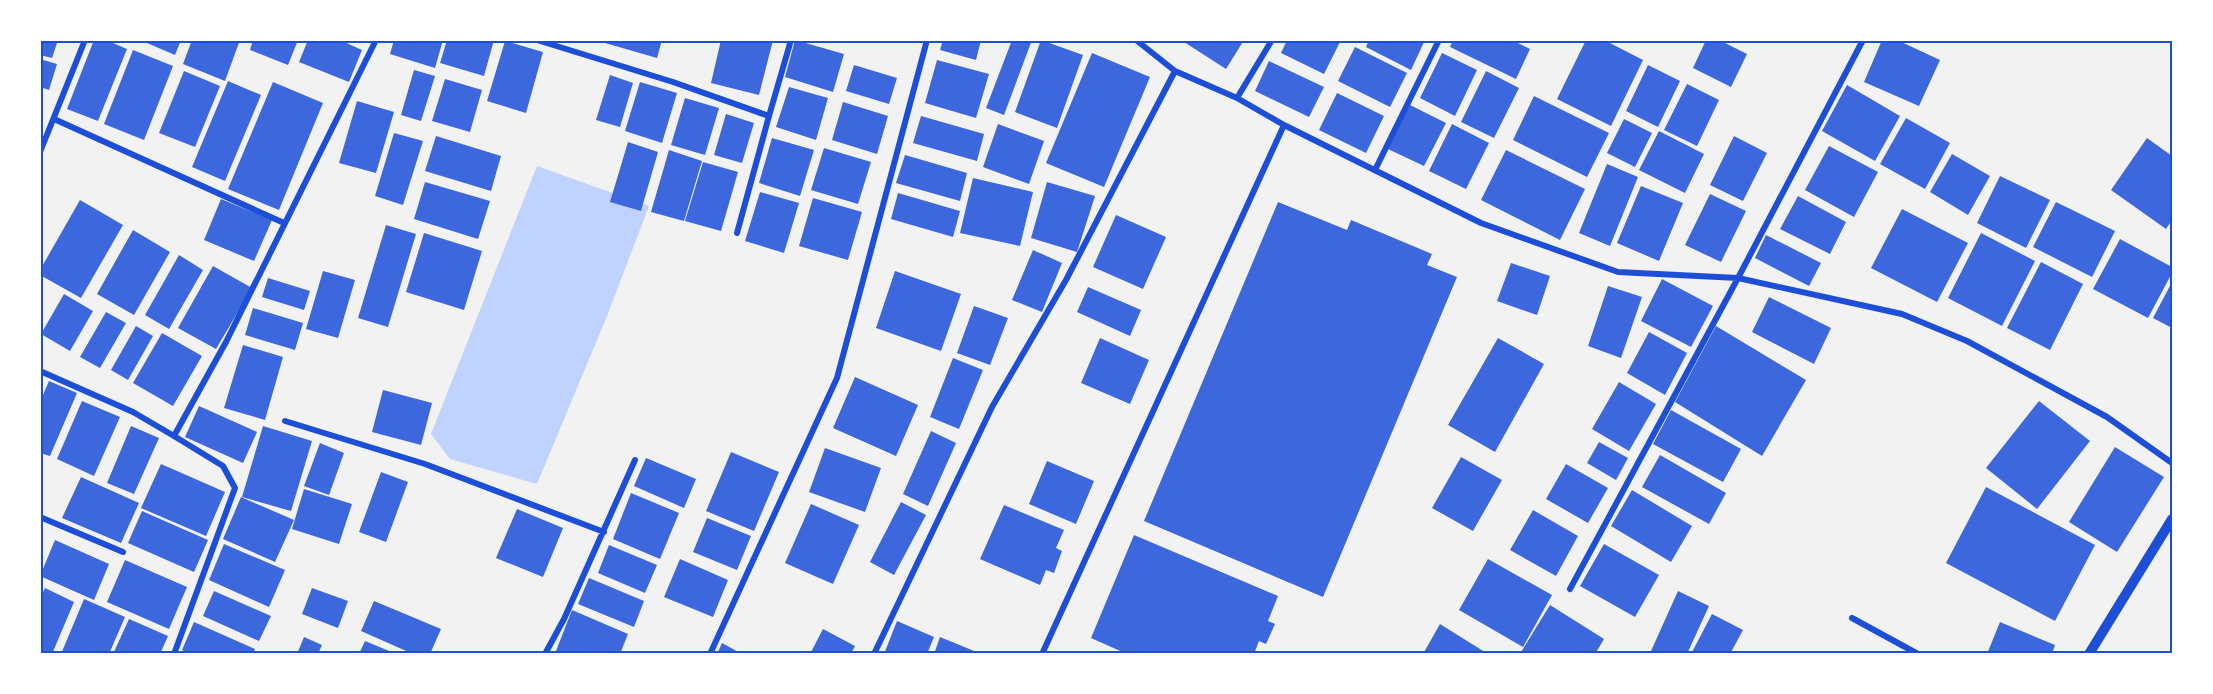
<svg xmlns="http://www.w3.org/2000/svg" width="2213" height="694" viewBox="0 0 2213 694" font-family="'Noto Sans',sans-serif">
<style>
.water{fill:#bfd3fe}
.building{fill:#3d67dc}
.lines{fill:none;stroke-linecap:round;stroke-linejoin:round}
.minor{stroke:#1d4ed8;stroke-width:6}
.tertiary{stroke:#1d4ed8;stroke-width:10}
.neatline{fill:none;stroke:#1d4ed8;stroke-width:2}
</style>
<rect width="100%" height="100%" fill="#f2f2f2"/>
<path class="water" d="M537,166L649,206L607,316L537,484L450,459L431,434Z"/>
<path class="building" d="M40,40H58L52,58L40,55Z
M94,40H106L127,49L98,121L67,109Z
M140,40H181L175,55Z
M192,40H240L225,81L183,64Z
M253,40H298L288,65L250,50Z
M308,40H340L362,50L349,82L299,62Z
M394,40H443L435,68L390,54Z
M447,40H494L484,76L440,63Z
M605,40H662L657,58L605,43Z
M721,40H773L759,95L711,83Z
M795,40L844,54L833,92L785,77Z
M943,40H981L976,60L940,50Z
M1012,40H1032L1004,115L986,108Z
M1041,40L1083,55L1057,128L1015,112Z
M1181,40H1244L1226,69Z
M1287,40H1341L1324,74L1281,53Z
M1369,40H1425L1411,70L1366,47Z
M1453,40H1512L1530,49L1516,79L1450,47Z
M1586,40H1604L1643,60L1611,126L1557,99Z
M1706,40H1719L1747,54L1731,87L1693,68Z
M1882,40H1897L1940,60L1919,106L1864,82Z
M505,41L543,52L526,113L487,101Z
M1355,47L1407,73L1390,107L1338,81Z
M133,50L173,66L144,140L104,124Z
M1092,53L1150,77L1104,187L1046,163Z
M1442,53L1477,70L1455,116L1420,98Z
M40,59L57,64L49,90L40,87Z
M937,60L989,74L976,118L925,103Z
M1269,61L1324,87L1309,117L1255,91Z
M854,65L897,78L889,104L846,91Z
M1648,65L1680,81L1658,127L1626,111Z
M414,70L435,76L421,121L401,115Z
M184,71L220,86L195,147L159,133Z
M1486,71L1519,88L1494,138L1461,122Z
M610,75L633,83L620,127L596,120Z
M445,79L482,90L470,132L432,121Z
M228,81L261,95L225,181L192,167Z
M273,82L323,103L279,210L228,189Z
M640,82L677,93L662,143L625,131Z
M1687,84L1719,100L1697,146L1664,130Z
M1847,85L1900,116L1875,161L1822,131Z
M789,87L828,98L816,140L776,127Z
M1337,93L1384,116L1366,153L1319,130Z
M1534,96L1609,133L1587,177L1513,140Z
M685,98L719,108L705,155L671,145Z
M357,101L394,112L376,173L339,163Z
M843,102L888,116L877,154L832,140Z
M1410,105L1446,123L1424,166L1388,149Z
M726,114L754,123L742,163L714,155Z
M921,116L984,134L977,161L913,143Z
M1906,118L1950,143L1925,189L1880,164Z
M1624,119L1652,133L1635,167L1607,153Z
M998,124L1044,141L1029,184L983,167Z
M1452,124L1489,143L1466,189L1429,171Z
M1659,131L1704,154L1685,193L1639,170Z
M394,133L423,141L403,205L375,196Z
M436,136L501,156L491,191L425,171Z
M1734,136L1767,153L1743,201L1710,185Z
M772,138L814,150L800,196L759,183Z
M2147,138L2172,156V220L2166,229L2111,190Z
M628,142L658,152L641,211L610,202Z
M1829,146L1878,172L1854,217L1805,190Z
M824,148L871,162L858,204L811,190Z
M669,150L702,161L684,221L651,212Z
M1506,150L1585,189L1560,240L1481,200Z
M1952,154L1990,176L1968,215L1930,192Z
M905,155L967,173L960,201L896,183Z
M703,162L738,172L721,231L685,221Z
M1607,164L1638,177L1610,246L1579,233Z
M2000,176L2050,200L2026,248L1977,223Z
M973,178L1033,192L1020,246L960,233Z
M425,182L490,201L478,239L414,219Z
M1047,182L1095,196L1077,252L1031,238Z
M1641,186L1683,203L1659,261L1617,243Z
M760,192L799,203L784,253L745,241Z
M898,193L960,211L953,237L891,219Z
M1710,194L1746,211L1721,262L1685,245Z
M1798,196L1846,222L1830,254L1780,229Z
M813,198L862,212L848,260L799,246Z
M221,199L272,220L254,261L204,240Z
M80,200L123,225L81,298L40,275V270Z
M1278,202L1347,230L1351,220L1432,254L1427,265L1457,277L1323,597L1144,521Z
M2056,202L2115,231L2092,277L2033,247Z
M1902,209L1968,243L1937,302L1871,268Z
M1116,215L1166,237L1143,289L1093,267Z
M386,225L416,234L388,327L358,318Z
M133,230L170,252L134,315L97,294Z
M424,233L482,251L464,310L406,292Z
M1981,233L2035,261L2002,326L1948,298Z
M1766,235L1821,263L1809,286L1755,258Z
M2120,239L2172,267V273L2148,318L2093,289Z
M1033,250L1062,263L1042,312L1012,300Z
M179,255L203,270L169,329L145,315Z
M2041,262L2083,284L2050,350L2007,328Z
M1511,263L1550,276L1537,315L1497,301Z
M213,266L252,288L216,349L178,328Z
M323,271L355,280L338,338L306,329Z
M895,271L961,294L941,351L876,328Z
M268,278L310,291L304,310L262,297Z
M1662,279L1713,306L1691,347L1641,321Z
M2172,282V328L2153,318Z
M1608,286L1642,297L1621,358L1588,346Z
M1088,287L1141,310L1130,336L1077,312Z
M64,294L93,311L70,351L41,334Z
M1769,297L1831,328L1814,364L1752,332Z
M974,306L1008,318L990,365L957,353Z
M253,308L303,323L295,350L245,335Z
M106,312L126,323L100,368L80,357Z
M136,326L153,336L128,380L111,370Z
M1716,326L1806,380L1762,456L1675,402Z
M1649,332L1687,353L1665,395L1627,373Z
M162,333L202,356L173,406L133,383Z
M1100,338L1149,360L1130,404L1081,383Z
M1498,338L1544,364L1495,452L1448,425Z
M243,345L283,357L265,420L224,408Z
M953,358L983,370L959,429L930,417Z
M855,377L918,405L896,456L833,428Z
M49,381L77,393L50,456L40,453V402Z
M1619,382L1656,404L1629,451L1592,429Z
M383,390L432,403L421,445L372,432Z
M82,401L120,417L94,476L57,459Z
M2039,401L2090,441L2037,509L1986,468Z
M199,406L257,432L243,463L185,437Z
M1671,410L1741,449L1723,482L1653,444Z
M131,426L159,438L134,494L107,483Z
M263,426L312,441L291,511L242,497Z
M931,431L956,443L928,506L903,494Z
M1599,442L1628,458L1616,480L1587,463Z
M320,443L344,453L329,495L304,486Z
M2115,447L2164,477L2117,552L2069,522Z
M825,448L881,468L865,512L809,492Z
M731,452L779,472L754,531L706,511Z
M1660,455L1726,493L1709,524L1642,487Z
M1461,457L1502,480L1473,531L1432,508Z
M646,458L696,479L684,508L634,486Z
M1047,461L1094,481L1076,524L1029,504Z
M161,464L225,492L206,536L141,508Z
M1566,464L1608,488L1588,523L1546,499Z
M381,472L408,482L386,542L359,532Z
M81,477L139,503L121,543L62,518Z
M1986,487L2095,545L2055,621L1946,563Z
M304,489L352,504L339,544L292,529Z
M1632,490L1692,526L1671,562L1611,526Z
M631,493L679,513L660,559L613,539Z
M241,497L294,520L275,562L223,539Z
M901,502L926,515L894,575L870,562Z
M811,504L859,525L833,584L785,563Z
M1004,505L1064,530L1056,548L1062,551L1054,573L1046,570L1040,585L980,559Z
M517,509L563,528L543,577L496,558Z
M1533,510L1578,536L1556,576L1510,550Z
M142,511L208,540L194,572L128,543Z
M707,518L751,536L737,570L693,552Z
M1134,535L1278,596L1268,621L1275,624L1266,644L1259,641L1254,654H1127L1091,638Z
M55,540L109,564L94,600L40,576Z
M224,544L285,570L269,607L209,580Z
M1604,544L1659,575L1635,617L1580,586Z
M609,545L657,565L645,593L598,573Z
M680,559L728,580L713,617L664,597Z
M1488,559L1552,595L1523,647L1459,610Z
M125,560L187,587L169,629L107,602Z
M589,578L644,601L634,627L578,604Z
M45,588L74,602L52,654H40V598Z
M312,588L348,601L338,628L302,614Z
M214,591L271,616L259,641L203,616Z
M1678,591L1709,606L1687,654H1655L1651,651Z
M84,599L125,617L109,654H61Z
M374,601L441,629L430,654H413L361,631Z
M1550,605L1604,639L1595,654L1521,652Z
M572,610L628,634L620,654H562L556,651Z
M1712,614L1743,630L1730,654H1691Z
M129,619L168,636L160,654H113Z
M897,621L934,637L927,654H884Z
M194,622L255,649L253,654H190L182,650Z
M2000,622L2055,645L2052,654H1987Z
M1440,624L1488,654H1423Z
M823,629L855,646L851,654H810Z
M304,637L322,645L318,654H297Z
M940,637L979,653V654H934Z
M365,641L394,653V654H359Z
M722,643L742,654H717Z"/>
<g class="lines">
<path class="minor" d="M537,40L673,82L769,116L791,40
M1175,71L1237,98L1284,125L1481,223L1618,272L1738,278L1863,40
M1237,98L1272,40
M54,119L284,223
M40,152L85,40
M1375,170L1439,40
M737,233L769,116
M40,371L133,412L174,436L223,466L235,488L174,654
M285,421L425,464L604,532
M174,436L226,342L376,40
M40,517L123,552
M1570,589L1738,278L1902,314L1967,341L2107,417L2172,463
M1852,618L1918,654
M545,654L564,619L635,460
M710,654L837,378L927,40
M874,654L992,407L1066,280L1175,71L1136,40
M1042,654L1284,125"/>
<path class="tertiary" d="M2089,654L2172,519"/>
</g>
<rect width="2213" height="694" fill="none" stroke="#ffffff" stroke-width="84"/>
<rect x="42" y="42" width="2129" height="610" class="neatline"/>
</svg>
